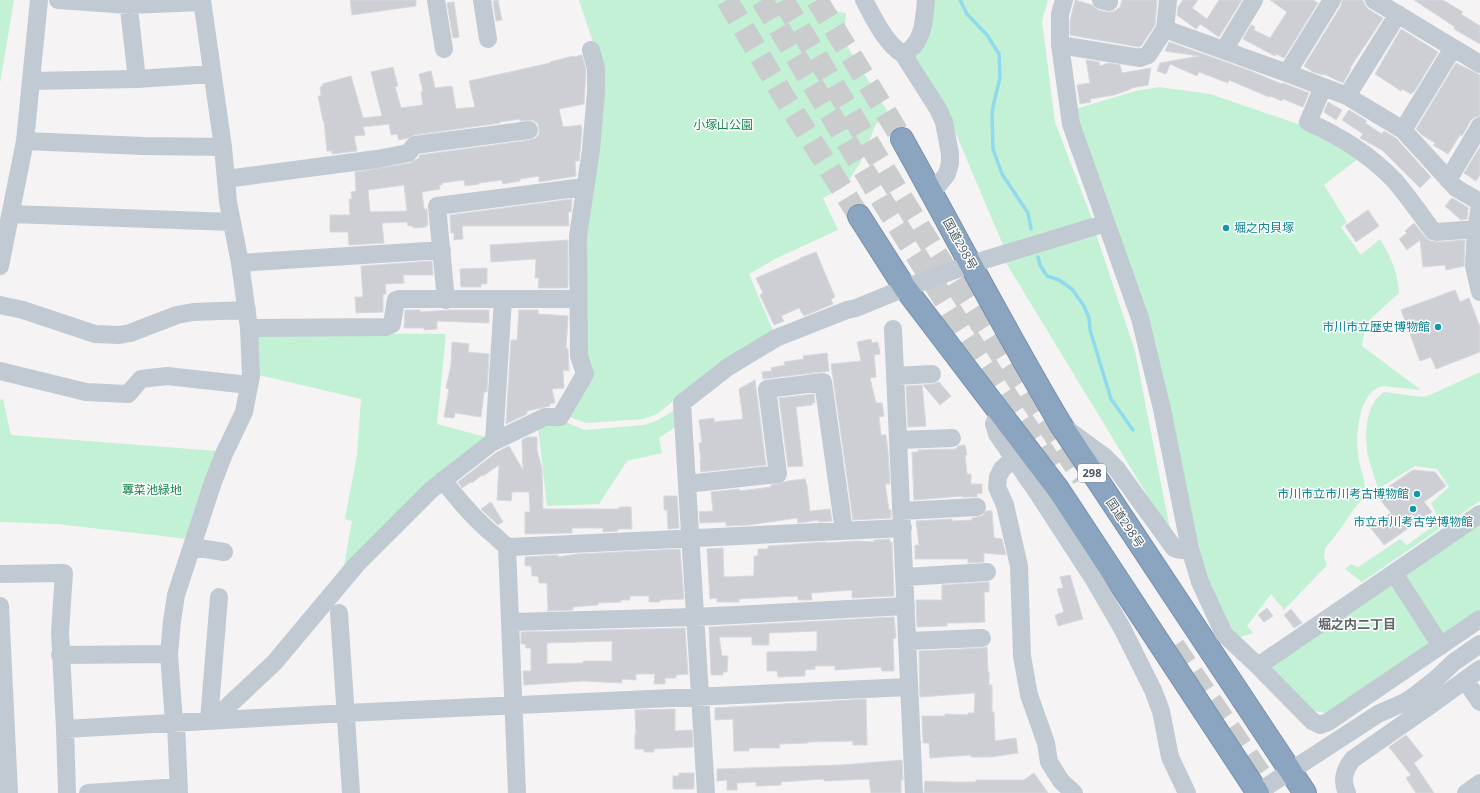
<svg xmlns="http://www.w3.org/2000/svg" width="1480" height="793" viewBox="0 0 1480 793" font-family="'Open Sans','Noto Sans JP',sans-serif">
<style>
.green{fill:#c3f1d5}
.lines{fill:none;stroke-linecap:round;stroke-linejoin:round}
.stream{stroke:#90daee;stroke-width:3.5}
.building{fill:#cdcfd5;stroke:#d7d9de;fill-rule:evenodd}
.highway-tunnel{stroke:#caccce;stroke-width:22;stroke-dasharray:22 11;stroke-linecap:butt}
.highway-casing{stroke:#7690ad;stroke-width:24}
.minor{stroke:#c1cad2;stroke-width:18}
.highway{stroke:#8ba5c1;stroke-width:22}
.culture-dot{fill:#0f9aa8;stroke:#fff;stroke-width:1.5}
.labels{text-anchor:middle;stroke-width:3;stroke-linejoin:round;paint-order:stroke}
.shield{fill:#fff;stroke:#808990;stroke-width:1}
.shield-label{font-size:11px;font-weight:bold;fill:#4a5661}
.park-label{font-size:12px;fill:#17864f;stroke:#fff}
.culture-label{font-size:12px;fill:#0d838f;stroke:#fff;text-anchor:end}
.street-label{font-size:12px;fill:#4a5661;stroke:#fff}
.neighbourhood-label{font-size:13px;font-weight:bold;fill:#5f6368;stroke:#fff}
</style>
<rect width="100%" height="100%" fill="#f5f3f3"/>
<path class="green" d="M0,0H14L0,83Z
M579,0H819C824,9 836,12 846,13L844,41L889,114L876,124L860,163L845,186L823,198L838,230L777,258L749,274L774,333L708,373L657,414L643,419L586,423L570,417L587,366L584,238L595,48Z
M930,0H1048L1042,21L1055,122L1092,219L1003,245L956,134L909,54Z
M1159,87L1210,94L1298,124L1330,137L1359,158L1324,185L1347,222L1341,227L1361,255L1380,239C1392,260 1397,269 1399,293L1366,323L1362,346L1421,390L1383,386C1357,391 1355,440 1359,460C1361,473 1368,483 1363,496C1362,500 1357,505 1354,509C1345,522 1336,536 1325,548L1324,557L1327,565L1284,610L1271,594L1247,626L1253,633L1237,638L1230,629L1206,581L1077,123L1076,109L1135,91Z
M1096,234L1135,351L1171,534L1003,258Z
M253,332L446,334L437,424L489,438L343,571L352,521L345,519L357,455L361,399L259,375Z
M1480,372V501L1362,582L1345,569L1351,564L1358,567L1400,539L1407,545L1440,521L1431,503L1449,487L1437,469L1415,466L1378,489C1375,478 1371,467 1368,456C1364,436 1365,404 1384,392L1422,397L1430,395Z
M3,399L11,435L217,451L188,539L57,524L0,522V400Z
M676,409L681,423L659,438L662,453L627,461L599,504L547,506L538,427L561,420L584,430L644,425L658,420Z
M1480,521V613L1441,634L1404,573Z
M1393,584L1435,644L1326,713L1314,711L1271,669L1272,663Z"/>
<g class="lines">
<path class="stream" d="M960,0L967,14L987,35L999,54L1000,78L994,102L992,113L993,149L1002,174L1028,213L1031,229
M1038,257L1040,265L1047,276L1059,280L1072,289L1084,306L1089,318L1090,330L1111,399L1133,430"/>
</g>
<path class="building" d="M350,0H416V6L352,15Z
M498,0L502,20L496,21L493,1Z
M1075,0L1092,5L1098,10L1107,12H1112L1116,10L1118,8H1120L1122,0H1157L1155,25L1141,46L1139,47L1070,35V21Z
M1183,0H1198L1192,8L1207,19L1219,0H1242L1219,37L1200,24L1196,29L1177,15L1178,7Z
M1270,0H1313L1318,3L1284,58L1276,54L1275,56L1243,39L1251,25L1255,27L1254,30L1270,38L1287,12Z
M1342,0H1363L1365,5L1368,9L1383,18L1350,68L1351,69L1343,83L1324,74L1323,75L1313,72L1304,66L1341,6Z
M1414,0H1443L1463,12L1461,14L1480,26V44L1454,29L1455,27Z
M454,2L459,37L453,38L447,3Z
M1401,29L1438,52L1414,92H1413L1411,94L1402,89L1401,91L1375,74Z
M1169,42L1248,70L1282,84L1283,83L1309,93L1303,107L1283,99L1282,101L1270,96L1269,97L1229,80L1228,83L1199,72L1197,76L1170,64L1166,74L1157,71L1160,63L1199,56L1165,51Z
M582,55L586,69L584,104L559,109L563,127L581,125L582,130L579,161H575L576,176L539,182V176L520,179V181L503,184L502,180L479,183V184L465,186L464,180L442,183V185H439L440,189L422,192L424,209H427L428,225H426V227L413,228V226H408L407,222L382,223L384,243L349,245L348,232H330V215H350L349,199H352L351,192L356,191L355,172L410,163L419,158L420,155L530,140L536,138L539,134V129L538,124L533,120L520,121V119L499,122L500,123L414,135L408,138L399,140L397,134L391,135L389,124L363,127L365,135L354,136L357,151L332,154V151H327L324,121H323L318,96H321L320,87L323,86L322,84L351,76L363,118L382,116L371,72L393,67L398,86L395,87L401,108L423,105L421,92L423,91L419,74L431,71L435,88L452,86L456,109L475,107L469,81L550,63V62L573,56L574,57ZM404,185L407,211L370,212L368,190Z
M1086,60L1099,62L1100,66L1108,63L1120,65L1122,73L1151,68L1148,85L1131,88V89L1114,95L1090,99L1091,102L1080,104L1077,85L1090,83Z
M1456,63L1480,75V116L1475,117L1471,120L1462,136L1460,135L1448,154L1433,145L1435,143L1422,135L1416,129Z
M1328,102L1342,110L1336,120L1324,112Z
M1349,110L1367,121L1365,123L1382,134L1384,131L1396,138L1431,177L1420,188L1382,150L1360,138L1363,134L1342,120Z
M1480,147V175L1476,181L1464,173Z
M1452,198L1469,208L1467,211L1468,212L1467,219L1461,220L1445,206Z
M572,199L571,212H568L569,226H462L463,239L454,240V233H451L450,215Z
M1368,210L1379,226L1356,242L1345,226Z
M1414,223L1425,237L1430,241L1438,242L1465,240L1464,266L1446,270L1445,265L1423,267L1420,240L1407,250L1399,239L1407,233L1405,231Z
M568,240V285L567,288H538L539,278H535L536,259L491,262L490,245Z
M816,252L835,297L831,299L833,304L804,316L799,308L781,316L784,321L774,325L760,295L763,293L756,278L800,259V258Z
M432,261L433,275H403L404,283L385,284L386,294H383V312L356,313L355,297H363L361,266Z
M487,268V284H481V287H461L460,269Z
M1455,290L1460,302L1469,298L1480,327V352L1436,369L1431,357L1420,361L1401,310Z
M405,310H420V312L450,310H489V323L437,321V329L424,330V328H404Z
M519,310H538V314L568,316L566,348L568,349L569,371L563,370L564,388L552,389L555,403L549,404L550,406L527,411V414L506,424L511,340H517Z
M871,339L872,343L878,342L880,354L874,355L876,377L870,378L876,403H882L884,416L879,417L881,435H886L888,452L890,484H885L889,510H891V518L853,520L831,364L861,361L857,342Z
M452,342L469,344L468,352L489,354L487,392H484L481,417L455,413L454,418L444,417L449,389L446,388L451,365Z
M827,353L829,371L763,379L762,372L772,371L771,368L785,365L784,362L804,359L803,356Z
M755,380L766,465L701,472L700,461L701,460L699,443L702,442L699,420L714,418V422L743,419L739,389Z
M939,382L951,396L940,405L923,385L933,384Z
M922,385L926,426L908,427L906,386Z
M814,394L815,403H812V405L796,407L803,466L788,467L779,398Z
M527,437H537V450L542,469L543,509H619V507H631L632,529H618V531L603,532V528H572V533L525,534V512H530L529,492H512L511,501L497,500L499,465L483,476L482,475L472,483L471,482L462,488L458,482L497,452L509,446L523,470L522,440Z
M965,445L967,455H965L967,474H971V484H982V493L977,494V497H962V496L914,500L912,452H918V450L956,449V448L958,446Z
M1413,470L1435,472L1446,486L1424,502L1432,512L1384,545L1370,527L1391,513L1376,495Z
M805,479L807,486L810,511L830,509L832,521L819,522V520L798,523L797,518L749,525L726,526V522L700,523L699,512L713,511L711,492L739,489V491L771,487V485L788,481Z
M664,496H677L679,528L668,529L667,510H664Z
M491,502L503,522L498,525L481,509Z
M986,511H992L994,538L1002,539L1006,555L984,553V562L968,563V559H915V545H919L916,521L952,519V521L972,520V518L982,516Z
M890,539V542H892L894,596L852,598V590L811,593L812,600H798V596L739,599V602H717V598L710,599L707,549L723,548L724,577L752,576H754V556H758V549H768V546L826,542V543L856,541L874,542V540Z
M680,549L684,599L660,600V602H649V596H630V600H621V602L598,603V605L573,607V610L547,611L548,609L547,583H539L538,576H532L531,566H525V557L558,555V557L578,554Z
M1070,575L1083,619L1058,626L1055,615L1064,612L1057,589L1063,588L1060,577Z
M989,582V592H984L985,622L959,623H947V626L917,627L916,600H942V585Z
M1267,608L1273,616L1264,622L1258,615Z
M1291,609L1302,623L1294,628L1284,615Z
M894,617L896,638L893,639L894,671H882L881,667L835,670V666H815V669L805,670V676L778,677L777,671H767V652L817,651V631L769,633V645H752V637H719L722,656H728L727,672H723V675H711L709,627Z
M685,628L688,674L676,675V678H665V684H654L655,674H636V680L622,679V683L583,681L524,685L523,671H531V648H526L525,644H521V632ZM612,641V661H583V663L547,664V643Z
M987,647L988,672H989V685H992V712H994L995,741L1016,738L1018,753L991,757H971V755L930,758L929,743H923L922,716H945V714L968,715V713H974L975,693L920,697L919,651L982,648Z
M866,699L867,745H853V741L808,742V743L779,744L780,748H749V751H734L733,719L715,720V708Z
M675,709V731L692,730L693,747L654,749V752H644V749H635V734H636L635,710Z
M1406,735L1423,756L1414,763L1434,793H1416L1406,778L1411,775L1389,747Z
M902,760L903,780H901V793H871L869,779L824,781V779L781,782V785L761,786H756V782L737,783V790H727V780L717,781V769L841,765Z
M679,773H694V789H673V776H679Z
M1034,773L1048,793H924L925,781L949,782H976V780H1024Z"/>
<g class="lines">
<path class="highway-tunnel" d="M727,0L783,95L859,216
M762,0L883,202L955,317L1059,475
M783,0C845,103 905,206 970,307C1007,365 1045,421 1083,478
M817,0L902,139
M1174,646L1273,793"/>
<g class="highway-casing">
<path id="highway" d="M902,139C955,234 1005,331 1061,425L1305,793
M859,216L905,288L1058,489L1258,793"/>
</g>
<path class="minor" d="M58,0L129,5L202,2
M128,0L137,79
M436,0L444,49
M482,0L488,39
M864,0C873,17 886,45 903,54L938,109L944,122L950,154V163L947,174L932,193
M1064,0L1060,14V45L1071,124L1140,318L1162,409L1190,549L1200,582L1224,634L1258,666L1312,721L1320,725L1328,722L1480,619
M1101,0L1109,2V0
M1374,0L1480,64
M1165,29L1287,73L1347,96L1403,130L1456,188L1480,202
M1060,45L1140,58L1148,55L1165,29L1168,0
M1224,50L1254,0
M903,54C924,44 924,20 926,0
M1287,73L1332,0
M31,81L137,79L212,74
M1323,87L1308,122C1340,136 1370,155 1394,180C1408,196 1420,214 1433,231L1437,232L1476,229
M1347,96L1398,14
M1403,130L1453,48
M25,141L143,146L223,147
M226,179L377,159L408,153L415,145L529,130
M1448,180L1480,126
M1480,206L1476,229L1474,266L1480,292
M11,214L232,222
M240,263L442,250
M0,266L25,141L39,0
M446,300L437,206L584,187
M0,305L23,310L95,334L119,335L130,333L177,315L193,312L247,310
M249,328L386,327L392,324L396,300L399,299H579
M893,329C901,484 906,638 914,793
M0,371L86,392L128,394L141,379L167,376L249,385
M896,376L932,374
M999,412L994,424L997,434L1039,495L1093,578L1122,628L1153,690L1161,711L1170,757L1187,793
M1068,430L1105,457L1116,468L1174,548C1179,551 1184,550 1190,549
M899,440L952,438
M494,441L503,299
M1014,458L1002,469L998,477L997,487L1005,505L1019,566L1022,656L1029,695L1046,743L1049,762L1061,781L1074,793
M443,480C459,501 475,520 495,536C500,540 504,546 510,547L903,528
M687,484L778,474L767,389L823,382L844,531
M902,511L977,507
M192,547L224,552
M507,547L517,793
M1394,573L1441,646
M0,574L64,573L60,632L65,729L67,793
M905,577L987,572
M0,606L9,793
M339,613L351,793
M511,622L695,617L906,606
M907,641L982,638
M60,655L169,654
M1258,666L1480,514
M1465,680L1480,702
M209,720L219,597
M213,720L274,663L357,564L431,490L491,443L545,417H560L585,374L579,356L578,236L591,150L596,92V68L591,50
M174,722L169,654L172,621L176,595L213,482L224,454L244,412L251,376L249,328L240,263L228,202L223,147L202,0
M176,723L179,793
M65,729L346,713L908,687
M1258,792L1378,714L1405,702L1413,697L1437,678L1454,662L1480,644
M88,793L179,787
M706,793L682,403L728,367L776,338L847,310L856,308L905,288L971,264L1106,223
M1347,793C1341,780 1344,770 1353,759L1432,704L1480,669
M1466,793L1480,783"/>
<use href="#highway" class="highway"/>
</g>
<g class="culture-dot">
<circle cx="1226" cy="228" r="4"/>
<circle cx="1438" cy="327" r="4"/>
<circle cx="1417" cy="494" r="4"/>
<circle cx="1413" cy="509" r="4"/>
</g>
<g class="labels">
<rect class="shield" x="1078" y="464" width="28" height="18" rx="3"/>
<g class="shield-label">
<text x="1092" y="477">298</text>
</g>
<g class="park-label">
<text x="723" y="129">小塚山公園</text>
<text x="152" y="494">蓴菜池緑地</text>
</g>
<g class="culture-label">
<text x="1234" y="232" text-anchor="start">堀之内貝塚</text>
<text x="1430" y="331">市川市立歴史博物館</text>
<text x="1409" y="498">市川市立市川考古博物館</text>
<text x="1413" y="526" text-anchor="middle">市立市川考古学博物館</text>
</g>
<g class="street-label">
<text transform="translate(960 244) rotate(61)" y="4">国道298号</text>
<text transform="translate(1125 523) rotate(56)" y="4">国道298号</text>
</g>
<g class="neighbourhood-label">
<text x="1357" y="629">堀之内二丁目</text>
</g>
</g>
</svg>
